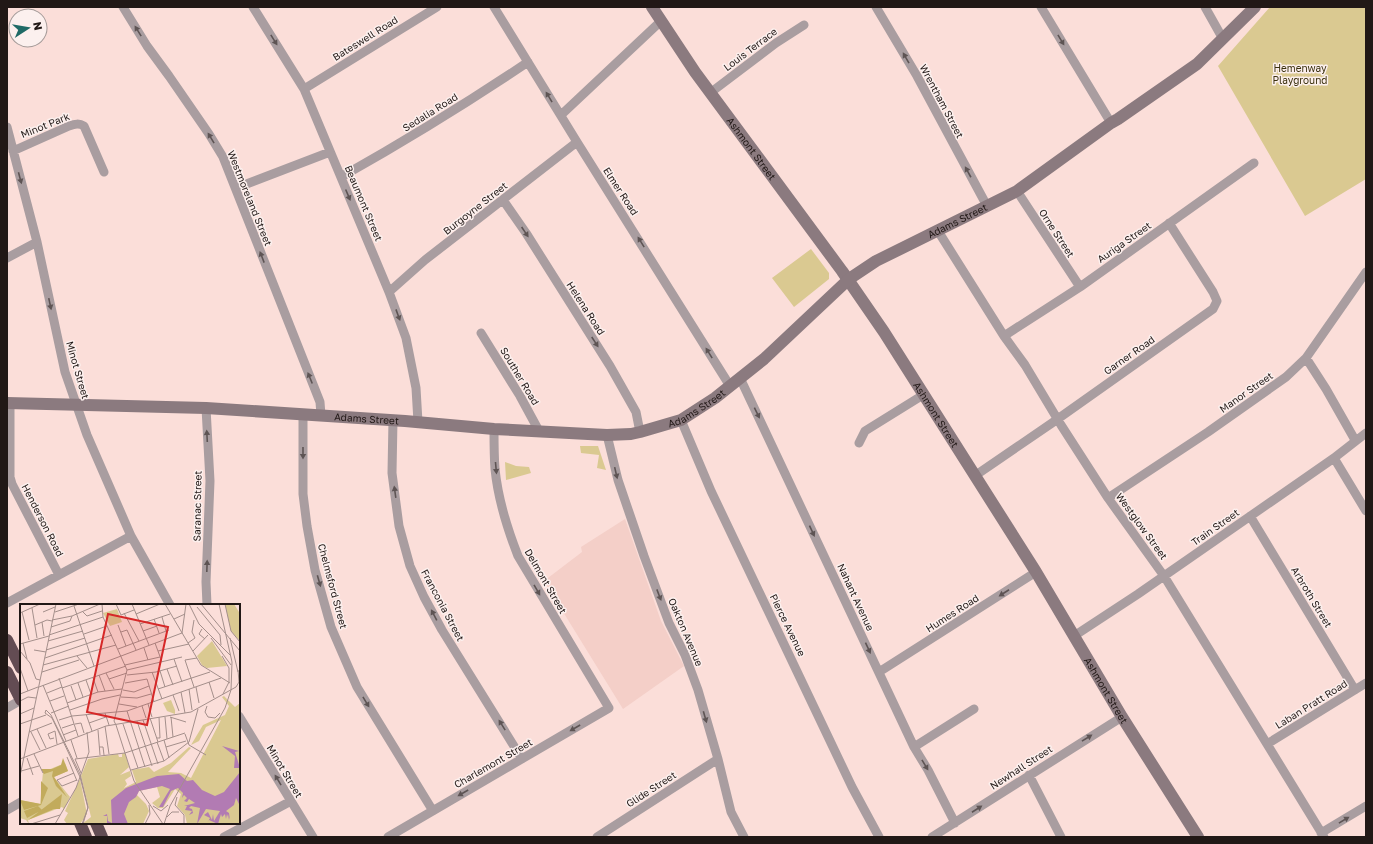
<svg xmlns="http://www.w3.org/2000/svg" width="1373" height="844" viewBox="0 0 1373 844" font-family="'Golos Text',sans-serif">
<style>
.built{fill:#f4cfc8}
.green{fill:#dac991}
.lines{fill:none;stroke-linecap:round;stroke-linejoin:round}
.street{stroke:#a99da0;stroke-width:9}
.secondary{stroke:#8b7a7f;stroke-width:12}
.highway{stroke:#634c53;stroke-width:12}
.oneway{fill:#5e5454}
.labels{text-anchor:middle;stroke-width:3;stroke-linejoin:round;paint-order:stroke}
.street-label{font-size:10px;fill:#211816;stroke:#fcf0ee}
.park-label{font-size:10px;fill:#3b310e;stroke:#fcf0ee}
.inset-road{fill:none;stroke:#a48f8b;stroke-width:1}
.view{fill:#d62828;fill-opacity:0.15;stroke:#d62828;stroke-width:2}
.inset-edge{fill:none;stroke:#211816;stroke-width:2}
</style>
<rect width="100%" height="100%" fill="#fbded9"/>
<path class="built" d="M625,519L661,621L684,666L623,709L544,581L582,552L581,547Z"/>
<path class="green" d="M1270,7H1366V179L1305,216L1218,66Z
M811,249L829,273V279L794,307L772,278Z
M580,446H598L606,470L597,468L599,455L581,453Z
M505,462L516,466L529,467L531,473L506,480Z"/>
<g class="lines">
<path class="street" d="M123,7L147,46L169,76L209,134L223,157L320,402L321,415
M253,7L304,89L389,292L406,338L416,388L418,422
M494,7L577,142L730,386
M876,7L917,76L987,206
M1041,7L1111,123
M1205,7L1223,39
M304,89L437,7
M710,93L776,43L804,25
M561,115L661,21
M7,127L37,242L65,372L87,435L131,536L170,605
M13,151L69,126C75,124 79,123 84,126L104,172
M341,177C405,141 467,103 528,62
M236,188L330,152
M1017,191L1080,287
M503,200L526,233L610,366L636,412L640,432
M938,231L1004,336L1025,365L1061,425L1108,498L1164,576L1324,837
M7,258L37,242
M389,292L425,260L577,142
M481,333L520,396L539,431
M1004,336L1080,287L1254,163
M1306,358L1326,389L1355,440
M740,378L914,747L928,770L955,823
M10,403V477L12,484L59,575
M206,408L210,481L206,582L207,605
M303,414V494L307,526L315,570L331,627L357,687L433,811
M393,420L392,473L399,526L410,566L424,597L442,630L522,759
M681,420L711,491L852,787L879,837
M607,435L618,480L644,556L669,623L685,655L698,690L718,759L731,812L744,837
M859,443L865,431L923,395
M1334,458L1366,511
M976,475L1052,423L1213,309L1217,301L1213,292L1169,223
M1108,498L1208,432L1286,377L1306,358L1366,272
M1250,516L1355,690
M7,603L131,536
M1074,636L1138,594L1334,458L1366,433
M879,672L1036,572
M7,708L21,700
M239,716L313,837
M1267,744L1366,683
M914,747L974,709
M1029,775L1061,837
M7,810L21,802
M1321,833L1366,806
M224,837L291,801
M388,837L609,708L518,556C507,528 498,499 495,469C494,456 494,443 494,429
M597,837L718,759
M932,837L1122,717"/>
<g class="secondary">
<path id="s1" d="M652,7L695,72L842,271L884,332L1036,572L1122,717L1198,837"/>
<path id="s2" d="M7,403L206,408L405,421L494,429L607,435L631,434L640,432L681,420L715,398L764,359L849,279L876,261L1017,191L1111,123L1118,119L1197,64L1255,7"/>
</g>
<path class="highway" d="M7,640L21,668
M7,672L21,700
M80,823L86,837
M96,823L102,837"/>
</g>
<defs><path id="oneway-solid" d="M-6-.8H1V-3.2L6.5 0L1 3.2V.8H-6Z"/></defs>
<g class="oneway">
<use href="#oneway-solid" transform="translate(138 31) rotate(-122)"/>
<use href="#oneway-solid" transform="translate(274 40) rotate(58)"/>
<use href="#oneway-solid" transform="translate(1061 40) rotate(59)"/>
<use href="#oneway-solid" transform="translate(906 58) rotate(-120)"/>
<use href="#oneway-solid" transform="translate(549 97) rotate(-121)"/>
<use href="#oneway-solid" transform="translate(211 138) rotate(-121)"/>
<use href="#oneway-solid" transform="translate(968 172) rotate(-119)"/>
<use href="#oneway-solid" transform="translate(20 178) rotate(75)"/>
<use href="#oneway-solid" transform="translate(348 195) rotate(67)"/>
<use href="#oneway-solid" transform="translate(525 232) rotate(56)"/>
<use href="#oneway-solid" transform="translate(641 242) rotate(-122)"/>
<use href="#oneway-solid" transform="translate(262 257) rotate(-111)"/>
<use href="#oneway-solid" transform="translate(50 304) rotate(78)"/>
<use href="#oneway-solid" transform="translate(398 315) rotate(70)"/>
<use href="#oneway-solid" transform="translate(595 342) rotate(57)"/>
<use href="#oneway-solid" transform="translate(709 353) rotate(-122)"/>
<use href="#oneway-solid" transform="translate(310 378) rotate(-112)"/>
<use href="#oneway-solid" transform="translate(757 413) rotate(64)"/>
<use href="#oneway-solid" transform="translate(207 436) rotate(-93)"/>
<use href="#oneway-solid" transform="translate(303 453) rotate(90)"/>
<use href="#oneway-solid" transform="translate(496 468) rotate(85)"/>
<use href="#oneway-solid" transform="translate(616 473) rotate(77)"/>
<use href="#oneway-solid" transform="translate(395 492) rotate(-98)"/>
<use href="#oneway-solid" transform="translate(812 531) rotate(65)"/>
<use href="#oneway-solid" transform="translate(207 566) rotate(-88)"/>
<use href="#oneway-solid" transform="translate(319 581) rotate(74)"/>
<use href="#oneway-solid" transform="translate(537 590) rotate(60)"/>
<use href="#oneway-solid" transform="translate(1004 593) rotate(147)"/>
<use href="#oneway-solid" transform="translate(659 595) rotate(69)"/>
<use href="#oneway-solid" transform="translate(434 615) rotate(-118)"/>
<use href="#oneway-solid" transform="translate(868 648) rotate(65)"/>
<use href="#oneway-solid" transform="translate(366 702) rotate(59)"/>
<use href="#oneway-solid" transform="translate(705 717) rotate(74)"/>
<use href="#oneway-solid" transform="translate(502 725) rotate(-122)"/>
<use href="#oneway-solid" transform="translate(575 728) rotate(150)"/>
<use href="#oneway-solid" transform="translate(1087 738) rotate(-32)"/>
<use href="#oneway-solid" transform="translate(925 765) rotate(59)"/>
<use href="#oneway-solid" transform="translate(278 780) rotate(-121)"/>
<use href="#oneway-solid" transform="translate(463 793) rotate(150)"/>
<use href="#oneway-solid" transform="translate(977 809) rotate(-33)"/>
<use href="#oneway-solid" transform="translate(1344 820) rotate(-31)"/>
</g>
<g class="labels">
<g class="street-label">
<text transform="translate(365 38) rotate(-32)" y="4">Bateswell Road</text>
<text transform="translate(750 49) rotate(-37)" y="4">Louis Terrace</text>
<text transform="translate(942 101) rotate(62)" y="4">Wrentham Street</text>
<text transform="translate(430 112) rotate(-32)" y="4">Sedalia Road</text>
<text transform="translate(45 125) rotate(-22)" y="4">Minot Park</text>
<text dy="4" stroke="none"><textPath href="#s1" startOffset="173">Ashmont Street</textPath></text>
<text transform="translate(621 191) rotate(57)" y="4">Elmer Road</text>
<text transform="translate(250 198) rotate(68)" y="4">Westmoreland Street</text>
<text transform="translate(364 203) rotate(67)" y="4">Beaumont Street</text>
<text transform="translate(475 208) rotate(-38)" y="4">Burgoyne Street</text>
<text dy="4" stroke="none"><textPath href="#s2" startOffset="1020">Adams Street</textPath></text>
<text transform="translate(1057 233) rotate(57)" y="4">Orne Street</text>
<text transform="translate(1124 242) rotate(-35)" y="4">Auriga Street</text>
<text transform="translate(586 308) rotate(57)" y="4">Helena Road</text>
<text transform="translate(1129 355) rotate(-35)" y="4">Garner Road</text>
<text transform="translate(78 370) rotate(74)" y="4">Minot Street</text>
<text transform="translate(520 376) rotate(59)" y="4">Souther Road</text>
<text transform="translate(1246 392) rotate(-35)" y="4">Manor Street</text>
<text dy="4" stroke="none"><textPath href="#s2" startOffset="696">Adams Street</textPath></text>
<text dy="4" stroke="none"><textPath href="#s1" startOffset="497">Ashmont Street</textPath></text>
<text dy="4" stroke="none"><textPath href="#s2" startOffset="360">Adams Street</textPath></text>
<text transform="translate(197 506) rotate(-89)" y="4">Saranac Street</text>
<text transform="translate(43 520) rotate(63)" y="4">Henderson Road</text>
<text transform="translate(1142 526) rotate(54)" y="4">Westglow Street</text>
<text transform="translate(1215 527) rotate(-35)" y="4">Train Street</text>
<text transform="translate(546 581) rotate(60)" y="4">Delmont Street</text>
<text transform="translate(333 586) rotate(75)" y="4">Chelmsford Street</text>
<text transform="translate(856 597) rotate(65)" y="4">Nahant Avenue</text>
<text transform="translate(1312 597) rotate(59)" y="4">Arbroth Street</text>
<text transform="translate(443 605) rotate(62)" y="4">Franconia Street</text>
<text transform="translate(952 613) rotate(-33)" y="4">Humes Road</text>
<text transform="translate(788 625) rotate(64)" y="4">Pierce Avenue</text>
<text transform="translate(686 632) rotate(67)" y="4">Oakton Avenue</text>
<text dy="4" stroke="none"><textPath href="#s1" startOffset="821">Ashmont Street</textPath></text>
<text transform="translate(1311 704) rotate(-32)" y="4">Laban Pratt Road</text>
<text transform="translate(493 763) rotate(-30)" y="4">Charlemont Street</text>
<text transform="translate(1021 767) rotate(-33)" y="4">Newhall Street</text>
<text transform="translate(285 771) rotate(59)" y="4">Minot Street</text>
<text transform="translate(651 789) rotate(-33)" y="4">Glide Street</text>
</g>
<g class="park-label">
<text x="1300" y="72">Hemenway<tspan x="1300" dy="12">Playground</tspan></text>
</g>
</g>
<g transform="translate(20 604)">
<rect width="220" height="220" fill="#fbded9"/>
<path d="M205,0H214L219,8L220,37L211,27ZM97,5L102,18L90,22L83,9ZM192,37L207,62L187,64L182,61L177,52ZM204,92L215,103L220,99V220H167L165,211L157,202L161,190L155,185L143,204H138L132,199L140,193L137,183L119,187L117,191L126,200L129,207L123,220H62L71,213L61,172L68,155L98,150L99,153H102V150L105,149L109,163L100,171L110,167L111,172L105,176L107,180L104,184L116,178L112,166L129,163L134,168L151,159L169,143L171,144L148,168L161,169L171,174L201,116L186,123L179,137L171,141L183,121L205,111L209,102L202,93ZM151,96L155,106V110L147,107L143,99ZM45,159L48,167L34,173L50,193L44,205L42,203L8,216L9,220L6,216L0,214V196L20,200L23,168ZM60,175L67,210L60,220H47L44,216L48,209L45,207Z" fill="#dac991"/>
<path d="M43,154L48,167L34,173L47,193L36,182L32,172L33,167L24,170L21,165H32L41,161ZM21,177L28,184L21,201L4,206L0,196L21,200ZM42,190L40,205H34L8,216ZM18,202L22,206L7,214L4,207Z" fill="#c2ab5c"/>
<path d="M202,142L219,147L215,148L220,164H214L215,152ZM220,168V202L216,194L214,201L206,207L209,209L210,216L208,210L209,216L207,210L206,215L205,210L202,213L201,210L198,220L189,216L187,219L190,214L184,211L188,208L192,216L193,210L194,217L200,207L186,205L177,220L180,204L171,202L169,204L172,205L173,209L169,211L172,207L165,206L167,202H164L175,199L169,195L167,198L164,197L167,194L164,191L162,194L163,189L158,184L151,187L143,203H139L150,185L142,182L119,187L116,193L109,198L104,210L108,220H87V212H83L87,210L88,217L92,219L91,196L106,184L137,172L159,170L167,177L173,176L182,186L195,192L204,188Z" fill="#b27bb3"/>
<path class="inset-road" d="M82,0L83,13L107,66L94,117L96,121M96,0L101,11L114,6M112,0L129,41M145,0L181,61L210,79M169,0L179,20L210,51M181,0L220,47M205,0L211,27L220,38M54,2L74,62M177,3L200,31L201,41M12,4L17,34M2,8L9,36M23,8L35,3M35,8L59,0M63,8L67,12L82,7M0,9L20,0M104,9L119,37M116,10L140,0M142,13L146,27M134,15L139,29M154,15L165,10M32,16L52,12L80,0M22,18L24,32M120,20L150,10M15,21L27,16L32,17M98,21L106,42M31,23L50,17L52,12M182,25L179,30L185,35M123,27L137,22M101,28L107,26L116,46M162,29L166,0M64,30L87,22M29,31L83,13M191,34L211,61M210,34L218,68M28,37L63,27M3,39L7,55M135,39L142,58M168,39L175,34L172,28L174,16M0,40L29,32M124,44L128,56M98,45L149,26M14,46L26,48M26,46L65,34M0,47L10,59L16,75L20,76M138,47L169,40M173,47L188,31M57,52L67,64M202,52L209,64V78M25,54L92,31M154,55L162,78M23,61L96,41M105,61L140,53M0,64L8,87M147,65L153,81M107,66L162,53M140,67L145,83M22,68L59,56M132,68L142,95M86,69L94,85M79,71L85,87M107,71L136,68L157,62M39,74L58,132M73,74L78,88M89,75L107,69M66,76L71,90M189,78L194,94M58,79L63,93M105,79L127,75L134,98M23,81L46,137M51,82L56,96M19,83L162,29M174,83L165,56L177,54M176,83L179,99M216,83L219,78L218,66M42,84L106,62M138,85L190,68M169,85L172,106M103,86L114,88L129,82M161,88L165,109M27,89L42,83M0,90L18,83M203,90L209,78M153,91L159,107M101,93L117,94L131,90M0,97L8,93L16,94M30,97L44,92M47,99L78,88L102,85M99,100L117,103M128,100L132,113M122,102L126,114M187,102L185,108L188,113L195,114L200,109M50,106L82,95L100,91M107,107L125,163M31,109L49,102M85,109L89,121M0,110L14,104M66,110L72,127M145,113L147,135M150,113L166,118M151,113L153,133M130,114L138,138M39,116L52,112L107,107L201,74M123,116L138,160M117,117L132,162M69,119L86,113M0,120L26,111M55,120L61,119L64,129M103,120L118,164M96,121L114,177L143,220M85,122L89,150M42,124L54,120M17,125L26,144M78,126L80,151M9,128L32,119M11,128L20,146M165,130L169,141L186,151M43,131L56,126M34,134L30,135L28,130L35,127L37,140M137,134H140L139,113M51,136L57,154M144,136L149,154M137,138L144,157M79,143H83L84,151M146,143L166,137M14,150L23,169M47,153L57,177M7,154L13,171M0,155L86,122L171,108L216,83M111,166L144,157L169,138L178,105M1,167L19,162M54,169L37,176L42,182L57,176M61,169L55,155L105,149L165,129M0,172L36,0M157,193L155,201L164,211V220M133,202L141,207L148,201M147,213L152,208H159M11,220L40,211M35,220L56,184L69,148L67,128M62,220L68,204L60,173L32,114L25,109L26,106L31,111L60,170L68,203L63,220M125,220L130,210L129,201M144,220L150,202L205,104L211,86L212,58L199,0"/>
<path class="view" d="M88,10L148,23L127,121L67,108Z"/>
<rect width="220" height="220" class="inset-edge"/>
</g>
<rect width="1373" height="844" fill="none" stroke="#211816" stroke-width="16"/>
<g transform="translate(28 28) rotate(78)"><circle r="19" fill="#fcf0ee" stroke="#a49a98"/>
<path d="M0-3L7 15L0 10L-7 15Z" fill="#1f6a66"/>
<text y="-6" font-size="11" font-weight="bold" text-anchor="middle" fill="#211816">N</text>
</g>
</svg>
